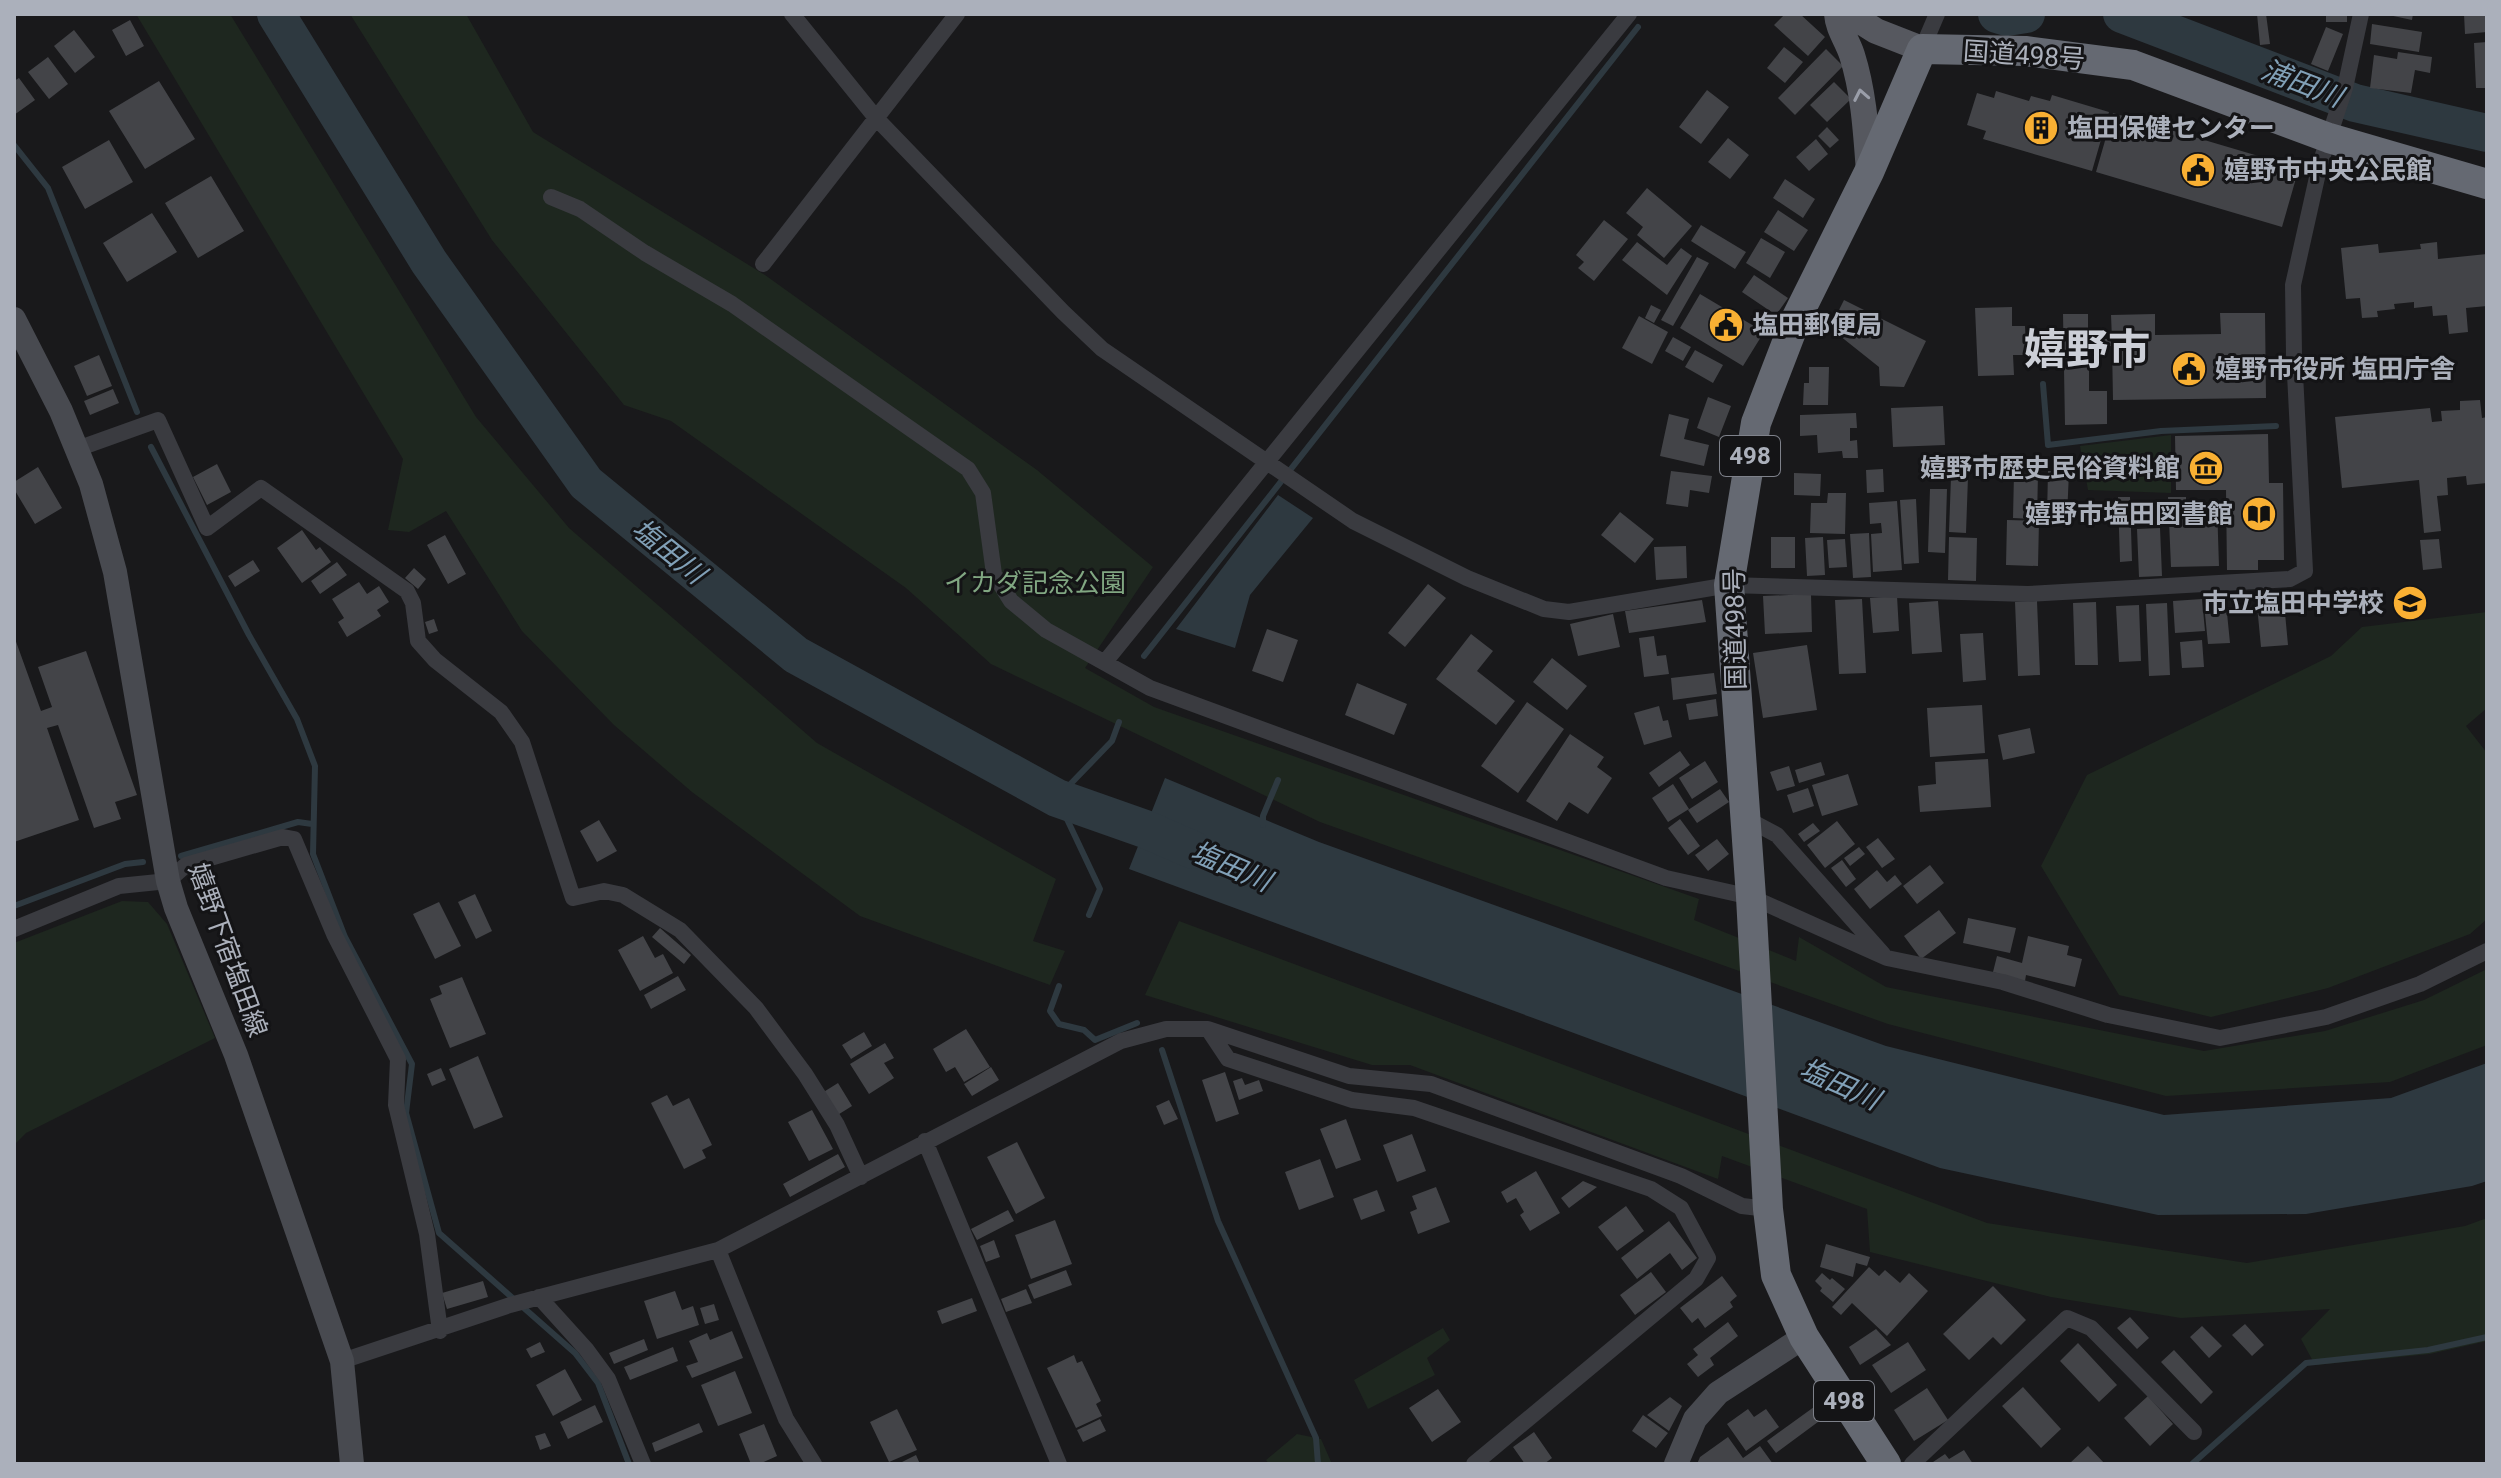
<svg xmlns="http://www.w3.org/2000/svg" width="2501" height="1478" viewBox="0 0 2501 1478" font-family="Roboto,'Noto Sans JP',sans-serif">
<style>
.green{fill:#1e271f}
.water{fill:#2e3940}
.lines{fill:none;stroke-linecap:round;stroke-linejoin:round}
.stream{stroke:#2e3940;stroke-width:6}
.river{stroke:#2e3940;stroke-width:38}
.building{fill:#434448}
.street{stroke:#3a3b40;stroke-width:16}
.secondary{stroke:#484a50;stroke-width:24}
.primary{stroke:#56585f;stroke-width:26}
.highway{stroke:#656972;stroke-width:30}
.oneway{stroke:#9a9ea9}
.labels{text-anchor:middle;stroke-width:6;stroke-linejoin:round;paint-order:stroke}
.shield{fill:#141416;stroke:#7e818a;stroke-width:2}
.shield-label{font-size:24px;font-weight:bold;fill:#abb0bb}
.street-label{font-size:26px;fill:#abb0bb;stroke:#141416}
.poi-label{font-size:26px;font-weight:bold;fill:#abb0bb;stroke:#141416;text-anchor:start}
.park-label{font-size:26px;fill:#81a782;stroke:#141416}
.water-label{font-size:28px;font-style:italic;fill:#81a0b7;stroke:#141416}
.town-label{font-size:42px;font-weight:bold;fill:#cccfd7;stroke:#141416}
</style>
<rect width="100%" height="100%" fill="#19191b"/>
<path class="green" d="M136,14H230L476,417L569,528L817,743L1056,879L1033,941L1065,951L1050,985L860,916L692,792L614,725L522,631L446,511L409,532L388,530L403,459Z
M350,14H466L533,132L765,275L1037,470L1153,567L1085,668L1154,707L1699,899L1694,920L1796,961L1799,937L1886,987L2204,1051L2325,1031L2424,1000L2487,969V1045L2390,1082L2166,1096L1888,1024L1320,822L991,664L906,588L671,421L624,405L492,240Z
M2171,435V493L2088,490L2080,446Z
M2487,612V708L2466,726L2487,753V919L2470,934L2328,988L2211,1017L2119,995L2041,866L2087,775L2331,656L2362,627Z
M122,901L148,902L167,924L215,1038L26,1133L14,1145V943Z
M1179,921L1987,1223L2247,1263L2465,1226L2487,1218V1341L2430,1354L2315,1365L2301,1339L2330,1309L2181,1318L2051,1297L1870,1252L1867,1209L1722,1156L1718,1179L1410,1065H1372L1145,995Z
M1443,1328L1450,1340L1427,1358L1435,1375L1368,1409L1354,1380Z
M1297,1434L1321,1439L1332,1464H1269L1266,1460Z"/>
<path class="water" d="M1278,495L1313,518L1250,595L1235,648L1176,629Z
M1165,778L1319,842L1886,1046L2164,1115L2391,1098L2487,1063V1181L2472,1186L2306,1214L2158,1215L1940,1168L1129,869Z"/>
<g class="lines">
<path class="stream" d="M14,145L48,188L137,412
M2043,384L2048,445L2161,431L2276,426
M151,447L249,635L297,719L315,766L313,854L345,937L412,1064L406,1113L439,1233L575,1353L598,1383L629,1464
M1144,656L1638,27
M1263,825V816L1278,780
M181,856L298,822L312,824
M14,906L125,864L143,862
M1089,915L1100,889L1057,798L1112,741L1119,722
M1059,986L1050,1011L1059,1024L1084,1030L1095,1040L1137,1023
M1162,1050L1218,1221L1316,1438L1318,1464
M2192,1464L2306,1363L2428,1350L2487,1337"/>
<path class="river" d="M276,14L429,262L586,483L796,655L1057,798L1145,829L1193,850
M1997,14L2007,17L2026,14
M2122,14L2355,103L2487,133"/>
</g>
<path class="building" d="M1785,14H1800L1825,37L1808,56L1774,25Z
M2257,14H2266L2270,44L2260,45Z
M2326,14H2347V22H2326Z
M2384,14H2413L2412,20Z
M2464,14H2487V32L2465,34Z
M130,20L144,46L126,56L112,30Z
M2372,24L2422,32L2419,52L2370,44Z
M2326,27L2343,34L2328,71L2311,64Z
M74,30L95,57L75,73L54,46Z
M2487,42V88H2476L2474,43Z
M1784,47L1803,62L1785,83L1767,68Z
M1826,49L1843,66L1795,115L1778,98Z
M2398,52L2432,57L2430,73L2415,70L2411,93L2370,88L2374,55L2397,59Z
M48,57L68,84L49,99L28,72Z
M19,78L35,100L14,115V81Z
M159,81L195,139L145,169L109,111Z
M1834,82L1851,99L1827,122L1810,105Z
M1707,90L1729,107L1701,144L1679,127Z
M1996,91L2029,101L2031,96L2050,101L2052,95L2109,112L2092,171L1983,139L1986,131L1967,125L1977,93L1994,98Z
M2113,113L2299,168L2282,227L2096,172Z
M1827,127L1839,140L1830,148L1818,136Z
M1728,138L1749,155L1730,179L1708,162Z
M1816,139L1828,154L1809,171L1796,157Z
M109,140L133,182L85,209L62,167Z
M211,176L244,231L198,258L165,203Z
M1785,179L1815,199L1803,218L1773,198Z
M1647,188L1692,226L1664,258L1637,235L1643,227L1626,213Z
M1778,210L1808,230L1794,251L1764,232Z
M152,213L177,252L127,282L103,243Z
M1604,220L1628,239L1594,281L1578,268L1584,262L1576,255Z
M1701,225L1746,252L1735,269L1691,241Z
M1761,238L1785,252L1770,278L1746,263Z
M1637,242L1667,265L1681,248L1692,256L1667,295L1622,260Z
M2437,242L2438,259L2487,254V306L2466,308L2468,332L2449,334L2447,315L2433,316L2432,306L2414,308V302L2394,304L2395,309L2377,311L2378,317L2362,318L2360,298L2346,299L2341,248L2378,244L2379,253L2421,249L2420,244Z
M1697,257L1709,263L1673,326L1661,320Z
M1754,275L1788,298L1776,315L1742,292Z
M1700,294L1764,332L1743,366L1680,328Z
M1844,300L1926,341L1904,387L1880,386L1879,367L1830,328Z
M1651,305L1661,310L1654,323L1645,318Z
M2012,307V326H2025L2026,355H2013L2014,375L1978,376L1975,308Z
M2220,313H2265L2266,398L2113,400L2112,346L2089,347V391H2107V424L2065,425L2063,314H2088V339H2112L2111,315L2155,314V335L2221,334Z
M1639,316L1668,332L1652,364L1622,348Z
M1673,337L1691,347L1683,361L1665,351Z
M1695,350L1723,365L1713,383L1685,367Z
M99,355L112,386L87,396L74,366Z
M1809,367H1829L1828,405H1803L1804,383H1809Z
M113,389L119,403L90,415L84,401Z
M1708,397L1731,406L1719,437L1697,428Z
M2480,400L2482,418L2487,417V483L2467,485L2466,476L2447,478L2448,495L2437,496L2441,531L2424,533L2419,480L2342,488L2335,417L2430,408L2432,422L2442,421L2441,411L2460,410V401Z
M1943,406L1945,445L1893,447L1891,408Z
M1856,413L1857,428H1850V441L1857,440L1858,458H1843L1842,451L1818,453L1817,435L1800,436V415Z
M1669,414L1689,419L1684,439L1709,445L1704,466L1660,456Z
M2268,434L2269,483H2283L2284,560H2258V570H2227L2226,490H2176L2175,436Z
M217,464L231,492L207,505L193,477Z
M38,467L62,508L35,524L14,489V482Z
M1883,469L1884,492L1867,493L1866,470Z
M1671,471L1712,476L1709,493L1690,490L1688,507L1666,504Z
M2048,471L2069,472L2067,517H2047Z
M1794,473L1821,474L1820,496L1794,495Z
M2014,473L2038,474L2037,519L2013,518Z
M1951,477H1968L1966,533L1949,532Z
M1930,489H1947L1945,553L1928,552Z
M1828,493H1846L1845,534L1810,533L1811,503H1827Z
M2118,497H2130L2132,561L2120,562Z
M2168,497H2186V506L2217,505L2219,566L2171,567Z
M1916,499L1919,563L1904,564L1900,500Z
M1897,501L1902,570L1873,572L1871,534L1882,533L1881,523L1870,524L1869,503Z
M1620,512L1654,539L1635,563L1601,535Z
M2007,520L2039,521L2038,566L2006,565Z
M2160,528L2162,576L2139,577L2137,529Z
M302,530L316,550L320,547L331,562L302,583L277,548Z
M1869,533L1871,577L1853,578L1850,534Z
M445,535L466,574L448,584L427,545Z
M1771,537H1795V568H1771Z
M1823,537L1825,575L1807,576L1805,538Z
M1949,537L1977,538L1976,581L1948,580Z
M1845,539L1847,567L1829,568L1827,540Z
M2439,539L2442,568L2423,570L2420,540Z
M1686,546L1687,578L1656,580L1654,547Z
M253,560L260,571L235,587L228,576Z
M337,562L347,575L320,594L311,581Z
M414,568L426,579L418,589L405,578Z
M359,582L367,594L379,586L389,602L377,610L381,616L347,637L338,622L344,618L332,599Z
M1428,584L1446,598L1405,647L1388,633Z
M2315,591L2317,609L2293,611L2292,593Z
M2288,592L2289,613H2285L2288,645L2261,647L2256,595Z
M1811,594L1812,632L1765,634L1763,596Z
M1897,596L1899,631L1873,633L1870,598Z
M1862,599L1866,673L1839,674L1835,600Z
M2202,599L2205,631L2175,633L2173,601Z
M1702,600L1706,622L1629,633L1625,611Z
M1938,601L1942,652L1912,654L1909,603Z
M2037,601L2040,675L2018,676L2015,602Z
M2096,602L2098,665H2075L2073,603Z
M2167,603L2170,675L2149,676L2146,604Z
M2226,603L2230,643L2208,644L2204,604Z
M2139,605L2141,661L2119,662L2116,606Z
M1613,614L1620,647L1578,656L1570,624Z
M434,619L438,631L429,634L425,622Z
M1267,629L1298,640L1283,682L1252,671Z
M1983,633L1986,680L1963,682L1960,634Z
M1471,634L1493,651L1477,671L1515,701L1496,725L1436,679Z
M14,636L41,711L52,707L38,667L86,651L137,795L115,802L121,819L94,828L58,725L47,728L79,820L14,842Z
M1654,636L1657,656L1666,655L1669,674L1644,677L1639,638Z
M2202,640L2204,667L2182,668L2180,642Z
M1807,645L1817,710L1763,718L1753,653Z
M1552,658L1587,686L1567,710L1533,682Z
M1714,673L1717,694L1673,700L1671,678Z
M1357,683L1407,704L1394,735L1345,715Z
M1716,699L1718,716L1689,720L1686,704Z
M1527,702L1564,729L1518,793L1481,766Z
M1982,705L1985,753L1930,757L1927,708Z
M1659,706L1663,721L1668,720L1672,737L1644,745L1634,713Z
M2030,728L2035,753L2003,760L1998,735Z
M1570,734L1604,757L1597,767L1612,778L1588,814L1569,802L1557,821L1526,801Z
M1680,751L1690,765L1659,787L1649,773Z
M1988,759L1991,807L1920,812L1918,786L1936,784L1935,762Z
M1705,761L1718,782L1692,799L1679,778Z
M1821,762L1825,775L1799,783L1795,770Z
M1789,766L1795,786L1777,791L1770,772Z
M1848,774L1858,805L1822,816L1812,785Z
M1673,784L1689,809L1668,822L1652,798Z
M1808,788L1814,806L1793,813L1787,795Z
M1720,789L1729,802L1697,823L1688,810Z
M1680,819L1700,846L1688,855L1668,828Z
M599,820L617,851L597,862L580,831Z
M1837,821L1855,844L1825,868L1807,845Z
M1813,823L1820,831L1804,842L1798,834Z
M1878,838L1895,859L1882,868L1866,847Z
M1717,839L1729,854L1708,871L1695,855Z
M1859,847L1865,854L1850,866L1844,858Z
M1842,860L1856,879L1846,887L1831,868Z
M1930,865L1944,883L1917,904L1903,886Z
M1877,870L1887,882L1895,875L1902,884L1870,909L1854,889Z
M475,894L492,931L476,939L458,902Z
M439,902L461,946L435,959L413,914Z
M1939,910L1956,933L1921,959L1904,936Z
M1968,918L2016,928L2010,953L1963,943Z
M660,928L691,955L684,964L652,937Z
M643,936L655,958L663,954L673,973L640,991L618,950Z
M2028,936L2069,946L2067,955L2082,959L2075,987L2026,975L2025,981L1993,972L1997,956L2022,963Z
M678,976L686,990L651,1009L644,995Z
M462,977L486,1034L450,1048L430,999L442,994L439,986Z
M966,1029L990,1067L964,1082L955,1067L946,1072L933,1049Z
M864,1032L872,1046L851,1059L842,1045Z
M885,1043L894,1058L884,1063L894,1078L869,1094L850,1064Z
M478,1056L503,1117L474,1129L449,1069Z
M991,1067L999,1080L972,1096L964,1084Z
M441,1068L446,1080L432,1086L427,1074Z
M1225,1072L1239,1114L1216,1122L1202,1080Z
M1242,1078L1245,1085L1259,1080L1263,1091L1239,1100L1233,1081Z
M838,1083L852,1106L836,1116L822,1093Z
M667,1095L673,1106L689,1098L712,1145L702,1150L706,1158L684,1169L651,1103Z
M1169,1100L1178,1119L1164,1125L1156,1106Z
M812,1110L833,1149L809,1161L788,1122Z
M1346,1119L1361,1160L1336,1169L1320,1129Z
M1412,1134L1426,1171L1397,1182L1383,1145Z
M1017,1142L1045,1198L1016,1214L987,1157Z
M838,1154L845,1167L790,1197L783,1184Z
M1320,1159L1334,1197L1299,1210L1285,1172Z
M1536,1171L1560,1213L1530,1231L1520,1215L1524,1212L1516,1198L1507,1203L1501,1192Z
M1583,1181L1597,1187L1569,1208L1561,1198Z
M1436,1187L1450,1222L1418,1234L1410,1212L1417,1209L1412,1196Z
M1377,1190L1385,1211L1361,1220L1353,1199Z
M1626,1206L1644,1231L1617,1251L1598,1227Z
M1008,1210L1014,1221L977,1240L971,1229Z
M1055,1220L1072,1264L1031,1279L1015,1235Z
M1669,1221L1697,1258L1682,1270L1670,1253L1637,1279L1621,1258Z
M994,1240L1000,1257L986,1262L980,1246Z
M1826,1244L1870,1257L1867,1266L1856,1263L1853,1277L1820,1267Z
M1869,1267L1879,1276L1885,1270L1900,1283L1909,1273L1928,1291L1887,1336L1852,1303L1841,1315L1832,1307Z
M1066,1270L1072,1285L1034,1299L1028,1285Z
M1651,1272L1666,1292L1635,1315L1620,1295Z
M1822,1273L1830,1280L1832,1278L1845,1289L1833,1302L1820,1291L1822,1288L1815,1281Z
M1722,1276L1737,1296L1730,1302L1733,1307L1705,1328L1698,1318L1692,1323L1680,1308Z
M483,1281L488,1297L447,1309L442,1293Z
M1993,1286L2026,1320L2001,1345L1993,1337L1969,1360L1943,1334Z
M1026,1289L1032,1303L1006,1312L1001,1299Z
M675,1291L682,1310L693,1306L699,1325L657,1339L644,1301Z
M972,1298L977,1311L942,1324L937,1311Z
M714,1304L719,1320L705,1324L700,1308Z
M2130,1317L2149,1338L2137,1349L2117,1328Z
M1728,1322L1738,1336L1710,1358L1714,1365L1698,1377L1687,1364L1698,1355L1693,1349Z
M2245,1324L2264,1345L2252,1356L2232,1335Z
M2202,1326L2222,1346L2209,1358L2190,1337Z
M1876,1329L1891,1345L1860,1365L1849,1347Z
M732,1331L743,1358L692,1378L686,1366L698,1362L689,1341L707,1333L710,1340Z
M644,1339L648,1350L614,1364L609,1353Z
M540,1342L545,1352L531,1358L526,1349Z
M1908,1342L1926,1370L1891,1393L1872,1365Z
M2078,1343L2117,1385L2099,1402L2060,1361Z
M673,1347L678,1361L630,1380L624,1367Z
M2174,1350L2213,1392L2201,1404L2161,1362Z
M1074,1355L1077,1363L1082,1361L1101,1401L1096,1404L1102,1416L1076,1428L1047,1368Z
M565,1369L582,1400L553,1416L536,1385Z
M735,1371L752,1413L718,1426L701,1385Z
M2023,1387L2061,1429L2041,1448L2002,1406Z
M1927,1388L1948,1420L1914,1441L1894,1410Z
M1438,1389L1461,1422L1432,1442L1409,1408Z
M2148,1396L2173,1424L2150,1446L2124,1418Z
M1670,1397L1682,1406L1669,1431L1647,1415Z
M595,1405L603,1422L568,1439L560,1422Z
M1814,1407L1822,1419L1776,1453L1767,1441Z
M897,1409L917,1450L889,1462L870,1422Z
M1748,1409L1754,1417L1766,1409L1779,1427L1746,1451L1727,1424Z
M1643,1415L1668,1433L1656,1448L1632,1431Z
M1100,1419L1106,1431L1083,1442L1077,1430Z
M699,1423L703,1432L655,1452L652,1443Z
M764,1424L777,1456L759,1464H751L739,1434Z
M1534,1432L1552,1458L1544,1464H1525L1513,1447Z
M545,1433L551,1446L540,1450L535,1436Z
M1728,1437L1743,1458L1760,1446L1773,1464H1697L1700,1457Z
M2088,1446L2105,1464H2069Z
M1964,1450L1973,1464H1930L1945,1454L1949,1459Z
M916,1455L920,1464H898Z"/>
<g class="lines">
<path class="street" d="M792,14L876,118L1063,312L1102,349L1353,521L1467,578L1544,609L1569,612L1729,585L2028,594L2290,579L2305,571L2294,354L2293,285L2320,164L2345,88L2361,14
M1922,49L1937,14
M551,197L580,209L645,253L732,304L968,469L983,493L994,574L1011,601L1046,630L1150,688L1666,878L1751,897L1887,958L2003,982L2108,1015L2220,1038L2326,1017L2420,984L2487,951
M763,264L957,14
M77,449L158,420L207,528L261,488L407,591L413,603L418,641L435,660L501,712L522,742L573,898L604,891L623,895L680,930L756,1008L805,1074L837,1125L861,1177
M1105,662L1629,14
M1745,818L1777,835L1883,954
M14,929L119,886L168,881L186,865L283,837L294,839L334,934L398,1059L396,1105L427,1234L440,1331
M1208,1029L1228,1059L1352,1100L1414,1108L1651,1189L1681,1208L1708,1258L1696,1279L1474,1464
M925,1141L1059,1464
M718,1250L786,1419L814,1464
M539,1297L586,1349L608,1379L643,1464
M342,1361L510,1305L718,1250L1121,1041L1166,1029H1208L1349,1076L1431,1084L1681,1176L1742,1206L1768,1209
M1912,1464L2067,1318L2091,1328L2194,1432"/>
<path class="secondary" d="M14,319L61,411L91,484L115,572L168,881L176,908L236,1055L342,1361L352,1464
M1676,1464L1695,1419L1718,1393L1804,1337"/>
<path class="primary" d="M1837,14C1838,29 1847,40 1852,55C1864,93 1866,132 1869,172
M1849,14L1876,31L1922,49"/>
<path class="highway" d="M1886,1464L1804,1337L1776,1275L1768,1209L1751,897L1729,585L1756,423L1796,319L1869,172L1922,49L2025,51L2133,65L2329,138L2487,184"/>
</g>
<defs><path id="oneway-chevron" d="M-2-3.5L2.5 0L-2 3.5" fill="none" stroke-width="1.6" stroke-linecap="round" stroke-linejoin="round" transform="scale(2)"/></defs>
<use class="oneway" href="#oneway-chevron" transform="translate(1861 95) rotate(-101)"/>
<defs>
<g id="building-disc" transform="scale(1.8)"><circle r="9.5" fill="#f9b033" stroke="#141416"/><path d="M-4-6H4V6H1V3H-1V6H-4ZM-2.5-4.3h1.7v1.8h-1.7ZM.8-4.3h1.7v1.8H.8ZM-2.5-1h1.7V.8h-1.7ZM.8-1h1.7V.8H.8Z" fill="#111"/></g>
<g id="civic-disc" transform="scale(1.8)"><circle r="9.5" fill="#f9b033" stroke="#141416"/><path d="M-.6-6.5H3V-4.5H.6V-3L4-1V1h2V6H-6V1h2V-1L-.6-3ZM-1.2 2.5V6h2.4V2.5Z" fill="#111"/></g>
<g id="museum-disc" transform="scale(1.8)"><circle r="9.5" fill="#f9b033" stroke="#141416"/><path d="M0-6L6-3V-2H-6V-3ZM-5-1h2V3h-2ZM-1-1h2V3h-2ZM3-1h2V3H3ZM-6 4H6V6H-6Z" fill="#111"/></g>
<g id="library-disc" transform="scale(1.8)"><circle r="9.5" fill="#f9b033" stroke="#141416"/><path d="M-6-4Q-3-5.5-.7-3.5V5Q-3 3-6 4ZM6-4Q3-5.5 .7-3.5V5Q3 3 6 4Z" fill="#111"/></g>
<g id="school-disc" transform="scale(1.8)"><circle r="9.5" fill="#f9b033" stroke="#141416"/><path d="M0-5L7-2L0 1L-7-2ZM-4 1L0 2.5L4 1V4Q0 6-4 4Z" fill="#111"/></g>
</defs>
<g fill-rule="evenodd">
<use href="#building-disc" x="2041" y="128"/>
<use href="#civic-disc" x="2198" y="170"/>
<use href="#civic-disc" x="1726" y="325"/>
<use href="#civic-disc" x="2189" y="369"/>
<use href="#museum-disc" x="2206" y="468"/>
<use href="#library-disc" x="2259" y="514"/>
<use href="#school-disc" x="2410" y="603"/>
</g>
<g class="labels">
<g class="shield">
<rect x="1720" y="436" width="60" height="40" rx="6"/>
<rect x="1814" y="1381" width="60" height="40" rx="6"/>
</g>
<g class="shield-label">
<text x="1750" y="464">498</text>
<text x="1844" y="1409">498</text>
</g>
<g class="street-label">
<text transform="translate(2024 55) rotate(4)" y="9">国道498号</text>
<text transform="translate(1735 629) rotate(-91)" y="9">国道498号</text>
<text transform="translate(228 950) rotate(70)" y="9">嬉野下宿塩田線</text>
</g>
<g class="poi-label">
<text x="2067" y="137">塩田保健センター</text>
<text x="2224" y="179">嬉野市中央公民館</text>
<text x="1752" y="334">塩田郵便局</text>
<text x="2215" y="378">嬉野市役所 塩田庁舎</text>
<text x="2180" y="477" text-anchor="end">嬉野市歴史民俗資料館</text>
<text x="2233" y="523" text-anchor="end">嬉野市塩田図書館</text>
<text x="2384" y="612" text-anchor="end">市立塩田中学校</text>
</g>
<g class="park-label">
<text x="1035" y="592">イカダ記念公園</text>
</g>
<g class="water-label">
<text transform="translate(2302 83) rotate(21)" y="10">浦田川</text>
<text transform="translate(669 551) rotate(39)" y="10">塩田川</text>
<text transform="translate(1231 866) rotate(23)" y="10">塩田川</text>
<text transform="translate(1840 1084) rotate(24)" y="10">塩田川</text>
</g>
<g class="town-label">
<text x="2087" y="364">嬉野市</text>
</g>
</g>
<rect width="2501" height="1478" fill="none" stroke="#abb0bb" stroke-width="32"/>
</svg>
